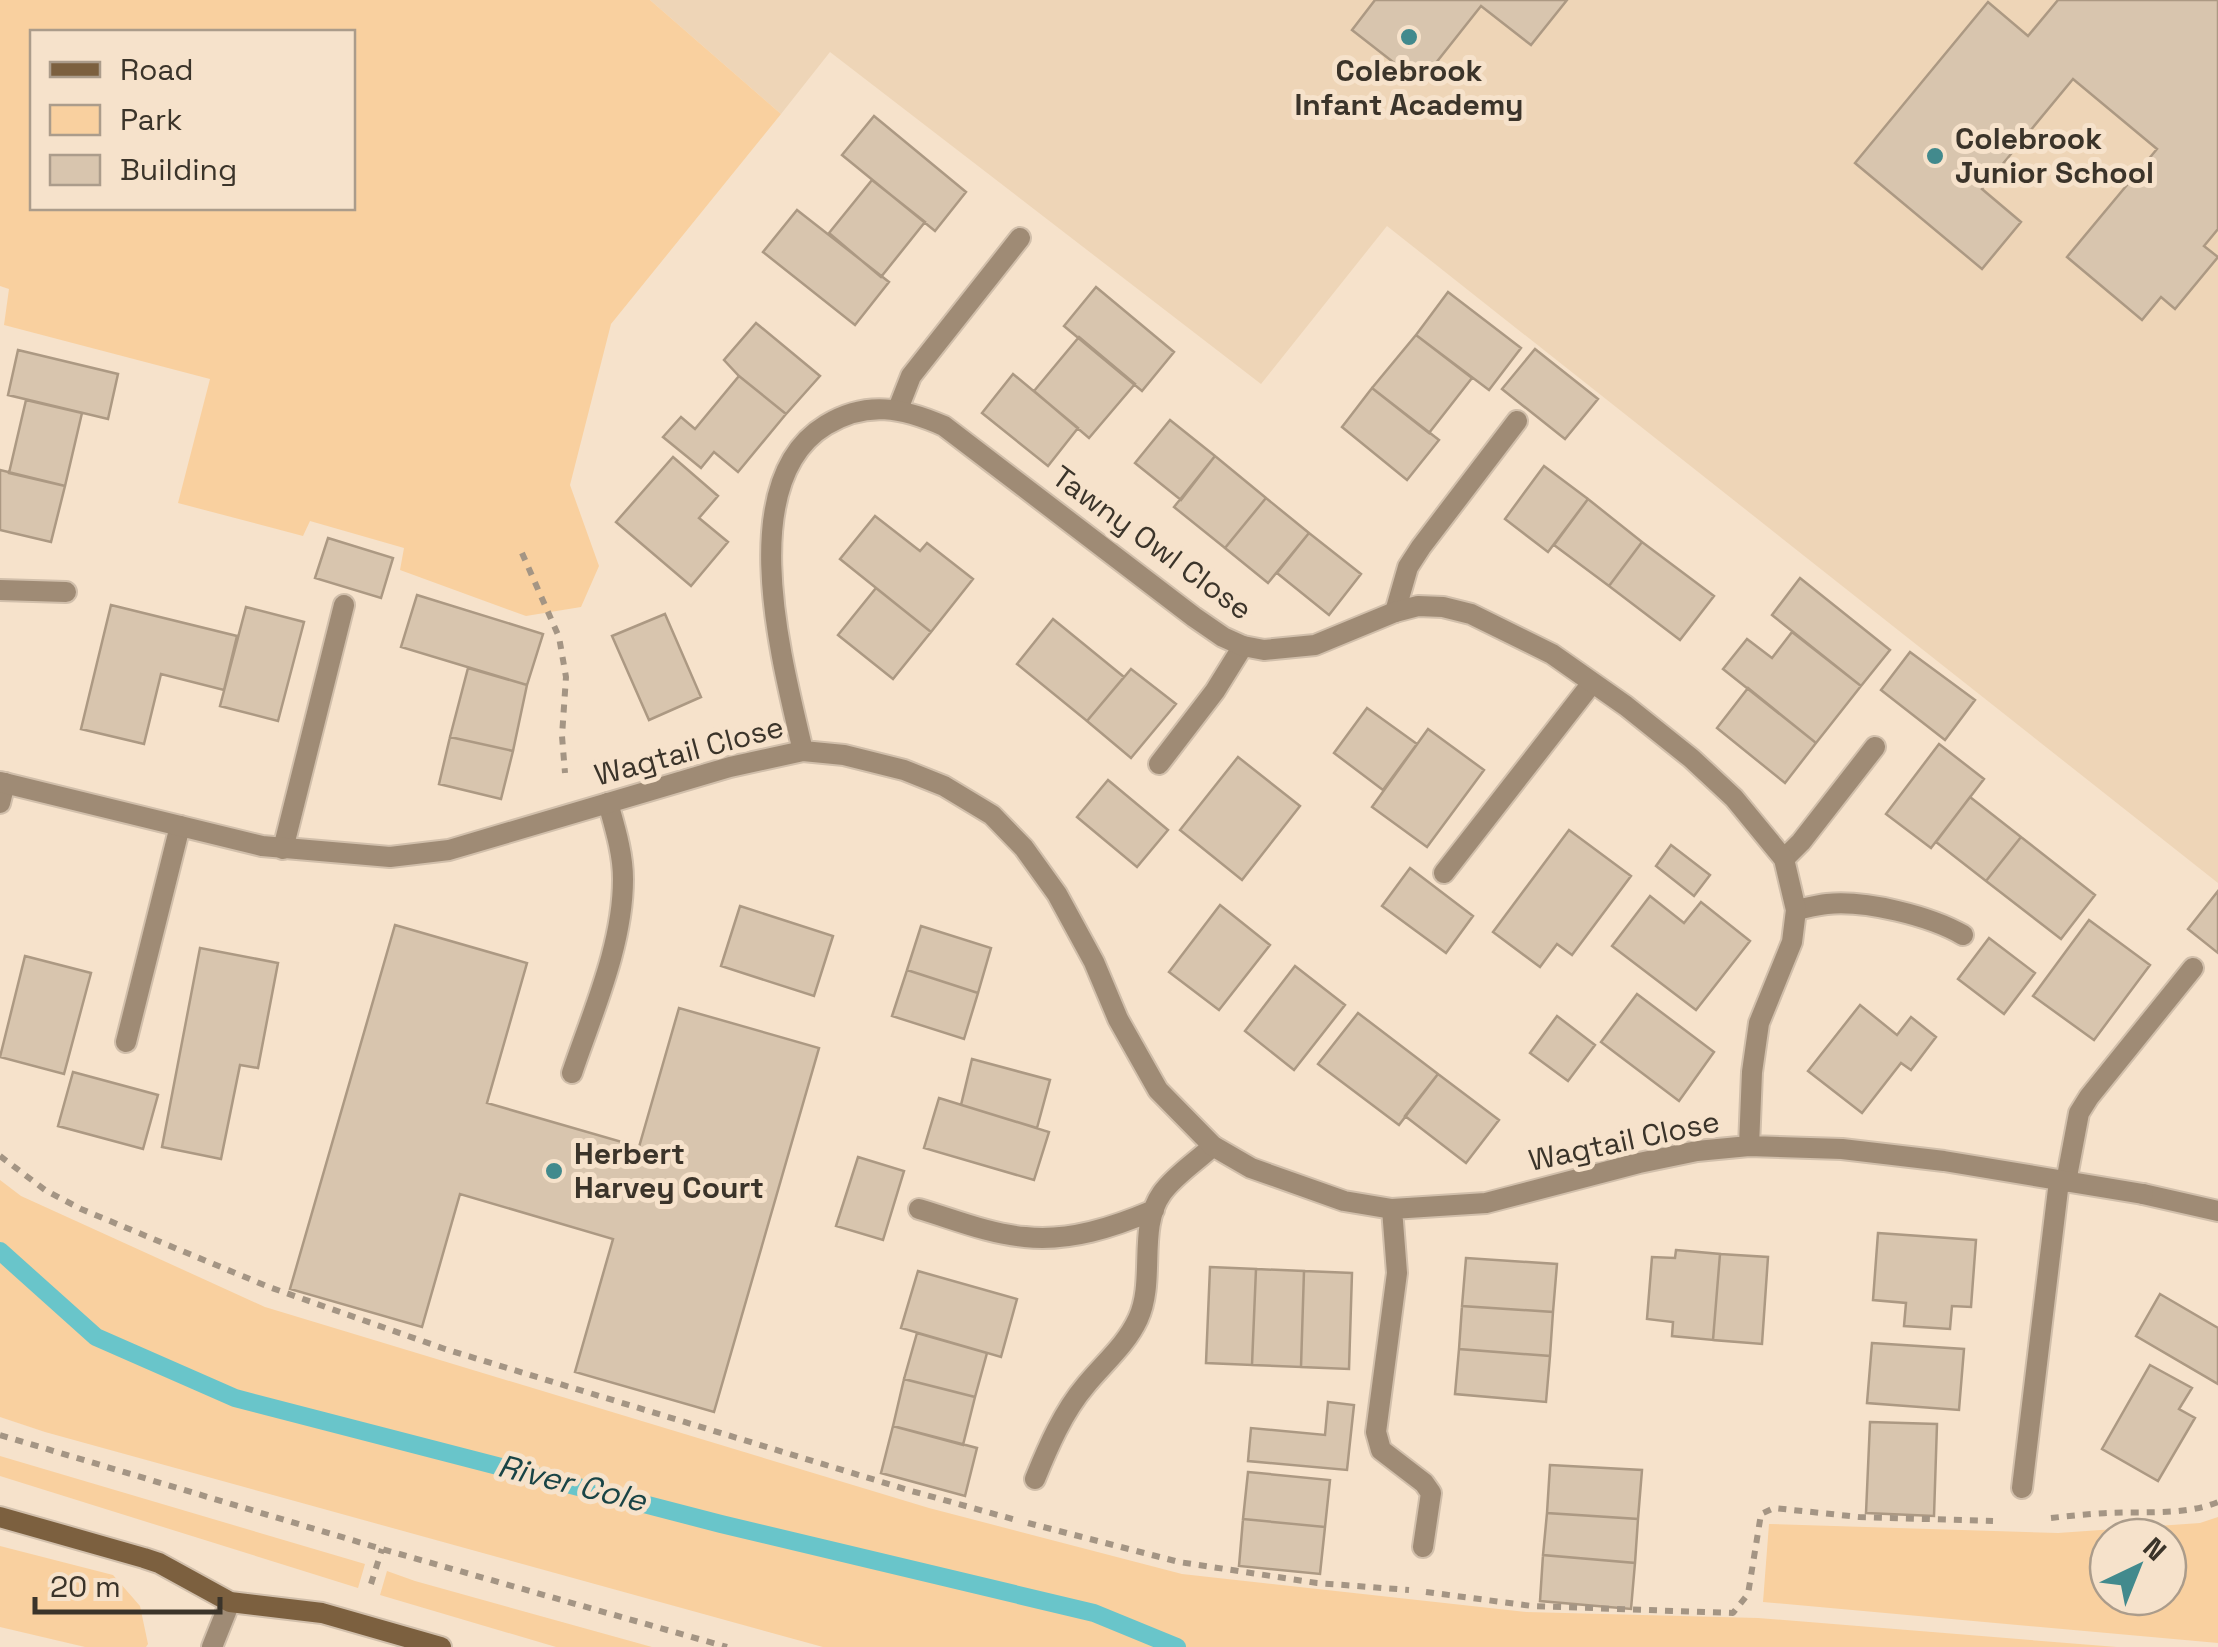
<svg xmlns="http://www.w3.org/2000/svg" width="2218" height="1647" viewBox="0 0 2218 1647" font-family="'Space Grotesk',sans-serif">
<style>
.built{fill:#eed5b7}
.green{fill:#f9d09f;fill-rule:evenodd}
.lines{fill:none;stroke-linecap:round;stroke-linejoin:round}
.stream{stroke:#69c5ca;stroke-width:18}
.building{fill:#d8c5ae;stroke:#ac9983;stroke-width:2.5}
.lane-casing{stroke:#d1bfab;stroke-width:24}
.street-casing{stroke:#d1bfab;stroke-width:24}
.secondary-casing{stroke:#d1bfab;stroke-width:24}
.path{stroke:#a49584;stroke-width:6;stroke-dasharray:8 8;stroke-linecap:butt}
.lane{stroke:#9f8b75;stroke-width:20}
.street{stroke:#9f8b75;stroke-width:20}
.secondary{stroke:#7c603f;stroke-width:20}
.poi-dot{fill:#428a8d;stroke:#f6e2cb;stroke-width:4}
.labels{text-anchor:middle;stroke-width:10;stroke-linejoin:round;paint-order:stroke}
.poi-label{font-size:30px;font-weight:bold;fill:#3b342a;stroke:#f6e2cb;text-anchor:start}
.street-label{font-size:30px;fill:#3b342a;stroke:#f6e2cb}
.water-label{font-size:32px;font-style:italic;fill:#194446;stroke:#f6e2cb}
</style>
<rect width="100%" height="100%" fill="#f6e2cb"/>
<path class="built" d="M650,0H2218V883L1387,226L1261,384L830,52L781,114Z"/>
<path class="green" d="M0,0H650L781,114L611,324L570,485L599,566L581,607L526,616L400,570L404,548L310,521L303,536L178,503L210,379L4,325L9,289L0,286ZM32,32H352V208H32Z
M0,1180L21,1196L265,1307L929,1508L1182,1574L1526,1612L1758,1618L2117,1647H823L45,1432L0,1417Z
M0,1456L365,1564L358,1588L0,1476Z
M2218,1517V1643L1763,1602L1769,1524L2058,1533L2200,1523ZM2108,1537H2168V1597H2108Z
M0,1546L113,1575L140,1606L148,1644L146,1647H85L0,1627Z
M387,1571L415,1581L652,1647H556L380,1595Z"/>
<g class="lines">
<path class="stream" d="M0,1251L96,1337L235,1398L721,1524L1094,1613L1177,1647"/>
</g>
<path class="building" d="M1375,0H1567L1531,45L1481,6L1420,83L1352,30Z
M2058,0H2218V229L2204,246L2218,257L2175,309L2161,297L2142,320L2067,257L2157,149L2073,79L1982,189L2021,222L1982,269L1855,163L1988,2L2028,36Z
M874,116L966,192L935,231L842,155Z
M872,180L925,222L881,277L829,233Z
M797,210L889,282L855,325L763,252Z
M1096,287L1174,352L1142,391L1064,326Z
M1448,292L1521,348L1489,390L1416,335Z
M756,323L820,376L786,414L739,376L724,360Z
M1416,335L1472,378L1429,433L1372,388Z
M1079,337L1135,384L1089,438L1034,391Z
M1535,349L1598,399L1565,439L1502,389Z
M18,350L118,374L108,419L8,395Z
M1013,374L1078,428L1048,466L982,413Z
M739,376L786,414L738,472L714,452L701,468L663,437L681,417L695,429Z
M1372,388L1439,440L1407,480L1342,427Z
M26,400L82,413L65,486L9,473Z
M1170,420L1215,456L1181,500L1135,463Z
M1215,456L1266,498L1225,548L1174,507Z
M673,457L718,496L699,518L728,542L691,586L616,522Z
M1544,466L1588,499L1548,552L1505,519Z
M0,470L65,486L51,542L0,530Z
M1266,498L1309,533L1268,583L1225,548Z
M1588,499L1642,542L1609,586L1554,545Z
M875,516L920,551L927,543L973,579L931,632L840,559Z
M1309,533L1361,574L1329,615L1277,573Z
M328,538L393,558L381,598L315,578Z
M1642,542L1714,596L1680,640L1609,586Z
M1800,578L1890,650L1861,686L1772,615Z
M876,588L931,632L893,679L838,635Z
M417,595L543,634L527,685L401,647Z
M111,605L237,636L224,690L161,674L144,744L81,729Z
M246,607L304,622L278,721L220,706Z
M665,614L701,697L649,720L612,636Z
M1053,619L1124,677L1087,721L1017,664Z
M1792,632L1861,686L1816,743L1723,669L1747,639L1772,658Z
M1910,652L1975,700L1945,740L1881,690Z
M468,668L527,685L513,751L450,737Z
M1131,669L1176,704L1131,758L1087,721Z
M1748,688L1816,743L1785,783L1717,728Z
M1367,708L1417,744L1383,790L1334,753Z
M1428,729L1484,770L1427,847L1372,807Z
M450,737L513,751L501,799L439,784Z
M1939,744L1984,779L1931,848L1886,814Z
M1238,757L1300,806L1242,880L1180,830Z
M1108,780L1168,830L1137,867L1077,817Z
M1970,797L2021,837L1986,881L1936,842Z
M1569,830L1631,876L1572,955L1557,944L1540,967L1493,932Z
M2021,837L2095,895L2061,939L1986,881Z
M1671,845L1710,875L1694,896L1656,866Z
M1410,868L1473,916L1446,953L1382,906Z
M2218,891V953L2188,929Z
M1650,896L1684,923L1701,902L1750,941L1696,1010L1612,946Z
M1220,905L1270,945L1219,1010L1169,972Z
M740,906L833,936L814,996L721,966Z
M2089,920L2150,965L2094,1040L2033,996Z
M395,925L527,963L487,1103L639,1147L679,1008L819,1048L714,1412L575,1372L613,1239L460,1194L422,1327L290,1289Z
M921,926L991,948L978,993L907,970Z
M1989,938L2035,973L2004,1014L1958,979Z
M200,948L278,963L258,1068L240,1065L221,1159L162,1147Z
M25,956L91,973L64,1074L0,1057Z
M1295,966L1345,1005L1294,1070L1245,1031Z
M907,970L978,993L964,1039L892,1016Z
M1637,994L1714,1052L1679,1101L1601,1042Z
M1860,1005L1897,1035L1911,1017L1936,1037L1911,1070L1901,1063L1862,1113L1808,1071Z
M1358,1013L1438,1074L1399,1125L1318,1064Z
M1557,1016L1595,1045L1568,1081L1530,1053Z
M972,1059L1050,1080L1037,1128L961,1105Z
M73,1072L158,1095L143,1149L58,1126Z
M1438,1074L1499,1120L1466,1163L1405,1116Z
M939,1098L1049,1132L1034,1180L924,1148Z
M858,1157L904,1171L883,1240L836,1226Z
M1878,1233L1976,1240L1971,1307L1952,1306L1950,1329L1904,1326L1906,1303L1873,1300Z
M1676,1250L1720,1254L1713,1340L1672,1336L1673,1322L1647,1319L1652,1257L1675,1258Z
M1720,1254L1768,1257L1762,1344L1713,1340Z
M1466,1258L1557,1264L1553,1312L1462,1306Z
M1210,1267L1256,1269L1252,1365L1206,1363Z
M1256,1269L1304,1271L1301,1367L1252,1365Z
M918,1271L1017,1299L1001,1357L901,1328Z
M1304,1271L1352,1273L1349,1369L1301,1367Z
M2160,1294L2218,1328V1384L2136,1336Z
M1462,1306L1553,1312L1550,1356L1459,1349Z
M917,1333L987,1353L975,1397L904,1379Z
M1872,1343L1964,1349L1959,1410L1867,1403Z
M1459,1349L1550,1356L1546,1402L1455,1394Z
M2150,1365L2192,1388L2179,1409L2195,1418L2158,1481L2102,1449Z
M904,1379L975,1397L963,1445L893,1426Z
M1328,1402L1354,1405L1347,1470L1248,1461L1251,1428L1325,1435Z
M1870,1422L1937,1424L1934,1516L1866,1513Z
M893,1426L977,1448L965,1496L881,1473Z
M1550,1465L1642,1470L1638,1519L1547,1513Z
M1248,1472L1330,1480L1325,1527L1243,1519Z
M1547,1513L1638,1519L1635,1563L1543,1555Z
M1243,1519L1325,1527L1320,1574L1239,1566Z
M1543,1555L1635,1563L1631,1609L1540,1601Z"/>
<g class="lines">
<g class="lane-casing">
<path id="lane" d="M898,409L911,376L1020,238
M0,590L66,592
M1395,612L1408,567L1421,547L1517,421
M1159,764L1215,691L1243,646
M0,803L5,783
M283,849L344,605
M1784,859L1801,842L1875,747
M1444,873L1592,683
M1796,910C1806,908 1817,905 1827,904C1866,900 1930,916 1963,935
M126,1042L180,826
M572,1073C593,1011 623,945 623,879C623,853 615,828 608,803
M2066,1182L2079,1113L2089,1097L2193,968
M2143,1194L2218,1211
M919,1209C953,1219 989,1234 1025,1237C1069,1242 1114,1227 1154,1210
M1035,1479C1048,1447 1063,1412 1086,1385C1104,1363 1126,1345 1138,1319C1156,1280 1137,1228 1162,1193C1175,1175 1197,1161 1213,1146"/>
</g>
<g class="street-casing">
<path id="street" d="M803,751C783,665 732,482 826,425C867,400 903,408 944,426L1194,617L1223,637L1243,646L1264,650L1315,645L1395,612L1418,606L1443,607L1471,614L1552,654L1626,706L1691,758L1734,798L1784,859L1796,910L1792,942L1759,1023L1752,1072L1749,1146
M0,782L262,846L390,857L449,850L730,767L803,751L844,755L904,770L944,786L992,815L1024,848L1057,894L1094,962L1118,1019L1158,1090L1213,1146L1251,1168L1344,1201L1392,1209L1486,1203L1639,1163L1697,1151L1749,1146L1842,1149L1944,1161L2143,1194
M1392,1209L1397,1273L1376,1432L1381,1450L1424,1483L1431,1493L1423,1547
M2022,1488L2059,1181
M212,1647L230,1602"/>
</g>
<g class="secondary-casing">
<path id="secondary" d="M0,1517L144,1558L159,1563L230,1602L322,1613L441,1647"/>
</g>
<path class="path" d="M522,553L559,637L566,677L562,736L565,773
M0,1156L45,1190L81,1209L269,1287L445,1349L908,1490L1016,1520
M0,1435L382,1549L727,1647
M2051,1518C2069,1516 2088,1514 2107,1513C2143,1511 2184,1516 2218,1502
M1028,1523L1179,1562L1317,1583L1409,1590
M371,1584L382,1549
M1426,1592L1532,1606L1733,1613L1748,1594L1761,1514L1774,1508L1859,1517L1993,1521"/>
<use href="#lane" class="lane"/>
<use href="#street" class="street"/>
<use href="#secondary" class="secondary"/>
</g>
<g class="poi-dot">
<circle cx="1409" cy="37" r="10"/>
<circle cx="1935" cy="156" r="10"/>
<circle cx="554" cy="1171" r="10"/>
</g>
<g class="labels">
<g class="poi-label">
<text x="1409" y="81" text-anchor="middle">Colebrook<tspan x="1409" dy="34">Infant Academy</tspan></text>
<text x="1955" y="149">Colebrook<tspan x="1955" dy="34">Junior School</tspan></text>
<text x="574" y="1164">Herbert<tspan x="574" dy="34">Harvey Court</tspan></text>
</g>
<g class="street-label">
<text transform="translate(1152 543) rotate(36)" y="10">Tawny Owl Close</text>
<text transform="translate(689 751) rotate(-15)" y="10">Wagtail Close</text>
<text transform="translate(1624 1141) rotate(-12)" y="10">Wagtail Close</text>
</g>
<g class="water-label">
<text transform="translate(572 1483) rotate(14)" y="11">River Cole</text>
</g>
</g>
<rect x="30" y="30" width="325" height="180" fill="#f6e2cb" stroke="#ab9c8b" stroke-width="2.5"/>
<rect x="50" y="62" width="50" height="15" fill="#7c603f" stroke="#ab9c8b" stroke-width="2.5"/>
<text x="120" y="80" font-size="30" fill="#3b342a">Road</text>
<rect x="50" y="105" width="50" height="30" fill="#f9d09f" stroke="#ab9c8b" stroke-width="2.5"/>
<text x="120" y="130" font-size="30" fill="#3b342a">Park</text>
<rect x="50" y="155" width="50" height="30" fill="#d8c5ae" stroke="#ab9c8b" stroke-width="2.5"/>
<text x="120" y="180" font-size="30" fill="#3b342a">Building</text>
<g transform="translate(2138 1567) rotate(43)"><circle r="48" fill="#f6e2cb" stroke="#ab9c8b" stroke-width="2.5"/>
<path d="M0-8L18 38L0 25L-18 38Z" fill="#428a8d"/>
<text y="-15" font-size="28" font-weight="bold" text-anchor="middle" fill="#3b342a">N</text>
</g>
<path d="M35 1597v15h185v-15" fill="none" stroke="#3b342a" stroke-width="5"/>
<text x="50" y="1597" font-size="30" fill="#3b342a" stroke="#f6e2cb" stroke-width="8" paint-order="stroke">20 m</text>
</svg>
